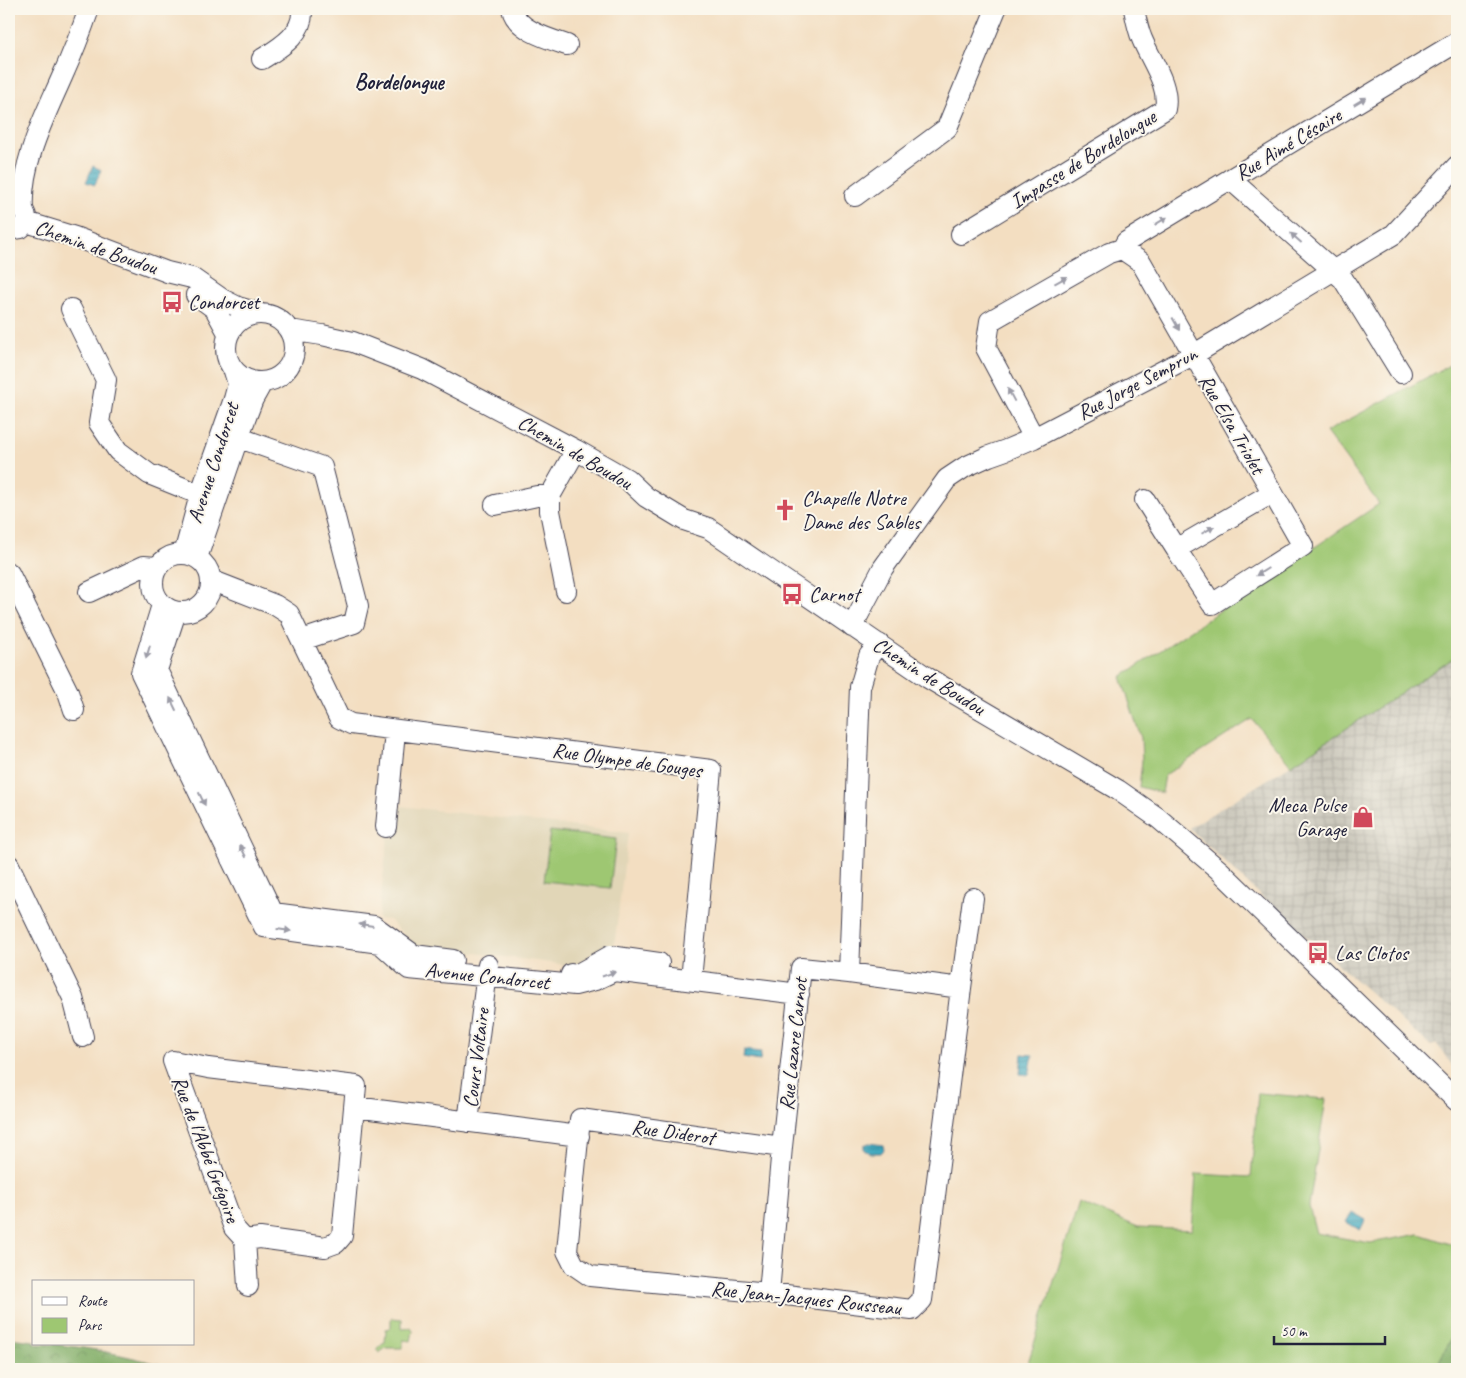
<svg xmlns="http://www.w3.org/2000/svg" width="1466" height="1378" viewBox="0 0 1466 1378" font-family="Caveat,sans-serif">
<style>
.built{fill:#e1d6b7}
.industrial{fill:url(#industrial-grid)}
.green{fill:#9ec772;stroke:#607456}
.forest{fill:url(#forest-crowns);stroke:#506750}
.water{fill:url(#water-rules);stroke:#30667d}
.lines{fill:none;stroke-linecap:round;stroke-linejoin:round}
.minor-casing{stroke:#413e4f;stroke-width:22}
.minor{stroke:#fff;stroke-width:20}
.oneway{fill:#9c9ca7}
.labels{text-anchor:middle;stroke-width:4;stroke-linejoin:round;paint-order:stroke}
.street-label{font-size:21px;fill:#22223b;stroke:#fbf7ec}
.poi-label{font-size:21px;fill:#22223b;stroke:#fbf7ec;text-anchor:start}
.neighbourhood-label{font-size:22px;font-weight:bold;fill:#22223b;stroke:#fbf7ec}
</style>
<defs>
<pattern id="industrial-grid" width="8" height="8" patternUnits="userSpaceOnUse" patternTransform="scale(1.25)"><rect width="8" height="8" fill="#c7c4b8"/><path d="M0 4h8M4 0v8" fill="none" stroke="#aba89f"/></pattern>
<pattern id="forest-crowns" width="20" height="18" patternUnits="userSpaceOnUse" patternTransform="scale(1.25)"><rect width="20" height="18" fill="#7eac64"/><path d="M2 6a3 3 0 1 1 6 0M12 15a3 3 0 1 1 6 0" fill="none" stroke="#678c54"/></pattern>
<pattern id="water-rules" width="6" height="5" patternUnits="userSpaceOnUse" patternTransform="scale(1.25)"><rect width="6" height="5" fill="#3fa9bf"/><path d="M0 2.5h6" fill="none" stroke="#34899c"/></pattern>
</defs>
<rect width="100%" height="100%" fill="#fbf7ec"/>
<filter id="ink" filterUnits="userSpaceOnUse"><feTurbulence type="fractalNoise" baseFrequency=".02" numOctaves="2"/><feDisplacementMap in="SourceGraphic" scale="10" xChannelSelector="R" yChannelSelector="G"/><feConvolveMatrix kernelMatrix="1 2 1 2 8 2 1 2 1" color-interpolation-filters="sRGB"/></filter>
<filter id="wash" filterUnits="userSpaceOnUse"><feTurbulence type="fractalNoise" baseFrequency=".0096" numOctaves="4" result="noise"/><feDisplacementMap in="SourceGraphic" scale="20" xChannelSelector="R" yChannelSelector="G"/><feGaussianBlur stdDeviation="1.12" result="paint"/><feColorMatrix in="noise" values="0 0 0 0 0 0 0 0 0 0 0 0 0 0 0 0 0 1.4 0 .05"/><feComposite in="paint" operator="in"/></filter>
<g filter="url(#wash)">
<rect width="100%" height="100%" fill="#f3dec1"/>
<path class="built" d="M392,805L628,833L614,948L605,947L574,966L415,945L389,920L378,919Z"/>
<path class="industrial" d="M1457,656V1072L1436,1043L1431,1046L1271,906L1189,828L1291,765Z"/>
<path class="green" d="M1457,361V656L1291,765L1252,719L1165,775L1162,793L1139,787L1142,761L1141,738L1121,677L1379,504L1326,432Z
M550,831L616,839L610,888L544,881Z
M1258,1093L1326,1099L1309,1206L1316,1233L1370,1243L1419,1234L1457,1246V1328L1435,1369H1026L1079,1202L1138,1227L1192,1230L1196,1174L1251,1177Z
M391,1318L402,1319V1329L411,1328L413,1331L411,1341L403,1340V1348H386L379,1353L377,1349L385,1342L386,1329L391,1328Z"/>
<path class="forest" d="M1457,1328V1366L1456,1369H1435Z
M9,1338L34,1341V1344C83,1344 130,1357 178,1369H9Z"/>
<path class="water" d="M93,166L101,170L95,185L86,182Z
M744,1050L761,1052L760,1061L743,1058Z
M1022,1054L1033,1055L1029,1075L1020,1074Z
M869,1143L883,1145L884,1150L881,1153H870L864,1150V1145Z
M1352,1212L1366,1220L1360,1230L1346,1222Z"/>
</g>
<g filter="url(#ink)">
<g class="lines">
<g class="minor-casing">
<path id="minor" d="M512,9C516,30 549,39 567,45
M262,59C281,47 304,34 302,9
M1230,179L1343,279L1401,373
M855,196L947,128L996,9
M9,207C23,203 32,217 21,228L14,229L9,228
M23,210C20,164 44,118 62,77C72,55 81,32 89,9
M26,222L75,237L167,272L192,278L222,299L238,307L259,313
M961,234L1165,109C1170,85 1151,61 1142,39C1138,30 1136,19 1134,9
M1122,249L1126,242L1457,42
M196,295L215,309L228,333
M71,309L106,380L99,423L118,451L149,474L216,501
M226 348a34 34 0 1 1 68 0a34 34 0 1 1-68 0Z
M291,333L296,331L322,335L353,342L422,369L576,450L627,479L646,497L684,520L708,528L928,678L1118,790L1158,818L1219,870L1457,1101
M223,432L322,467L358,606L354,623L302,640
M1034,438L986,348L990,321L1109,253L1122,249L1141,262L1303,546L1212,604L1176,549L1272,493
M1145,500L1176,549
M495,505L537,496H550
M153 583a29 29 0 1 1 58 0a29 29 0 1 1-58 0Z
M184,554L200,495L234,399L238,384L234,371
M197,558L238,438L253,399L262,383
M9,573L68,692L74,710
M211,580L275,605L289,614L339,718L351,724L711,770L691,980
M566,591L550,511V496L576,450
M89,592L144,566L157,567
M162,605L141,673L264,927L380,943L409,969L575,985L595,980L614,971L799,994
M176,612L157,670L273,913L374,926L414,955L453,960
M852,627L883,568L947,479L965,467L989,456L1006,450L1034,438L1193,355L1394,234L1457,166
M386,827L395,731
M9,865L73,998L83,1037
M571,974L576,975L610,956L659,963
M961,988L973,898
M173,1061L208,1068L356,1086L342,1236L336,1243L325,1247L260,1238L245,1240L234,1228Z
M355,1107L579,1136
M468,1122L488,965
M782,1147L580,1119L567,1251L574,1265L590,1276L769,1293L912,1310L922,1300L961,988L849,973
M245,1240L248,1286
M769,1293L782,1147L801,968L849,973L860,687L869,656L879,644"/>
</g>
<use href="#minor" class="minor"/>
</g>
<defs><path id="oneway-solid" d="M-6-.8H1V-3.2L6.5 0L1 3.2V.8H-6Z" transform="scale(1.25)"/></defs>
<g class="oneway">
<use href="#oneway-solid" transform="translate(1360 101) rotate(-31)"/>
<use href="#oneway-solid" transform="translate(1161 221) rotate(-31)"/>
<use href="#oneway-solid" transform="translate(1296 238) rotate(-138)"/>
<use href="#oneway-solid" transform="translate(1061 280) rotate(-29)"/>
<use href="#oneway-solid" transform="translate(1176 324) rotate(61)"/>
<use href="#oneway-solid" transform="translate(1011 395) rotate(-118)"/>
<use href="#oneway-solid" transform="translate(1208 530) rotate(-30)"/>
<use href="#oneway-solid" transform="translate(1262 572) rotate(148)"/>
<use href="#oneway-solid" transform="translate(148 652) rotate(107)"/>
<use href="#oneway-solid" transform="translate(173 704) rotate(-116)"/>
<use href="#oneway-solid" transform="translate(202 799) rotate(64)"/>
<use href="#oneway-solid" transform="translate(243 851) rotate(-116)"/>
<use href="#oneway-solid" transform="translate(366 925) rotate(-173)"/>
<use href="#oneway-solid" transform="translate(284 930) rotate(8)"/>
<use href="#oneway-solid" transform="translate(609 974) rotate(-19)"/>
</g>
</g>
<defs>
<g id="bus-bare" transform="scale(1.725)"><path d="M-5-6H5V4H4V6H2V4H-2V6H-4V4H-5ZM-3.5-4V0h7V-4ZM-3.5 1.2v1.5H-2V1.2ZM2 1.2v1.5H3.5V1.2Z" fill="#d1495b" stroke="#fbf7ec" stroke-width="2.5" paint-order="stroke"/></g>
<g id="church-bare" transform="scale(1.725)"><path d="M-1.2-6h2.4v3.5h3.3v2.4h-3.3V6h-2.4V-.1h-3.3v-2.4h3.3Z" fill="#d1495b" stroke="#fbf7ec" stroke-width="2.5" paint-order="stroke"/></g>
<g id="shop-bare" transform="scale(1.725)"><path d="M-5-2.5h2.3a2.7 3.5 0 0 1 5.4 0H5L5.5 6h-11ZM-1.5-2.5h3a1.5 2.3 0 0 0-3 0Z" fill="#d1495b" stroke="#fbf7ec" stroke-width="2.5" paint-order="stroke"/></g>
</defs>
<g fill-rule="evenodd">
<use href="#bus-bare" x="172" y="302"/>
<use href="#church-bare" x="785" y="510"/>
<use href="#bus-bare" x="792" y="594"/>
<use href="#shop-bare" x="1363" y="817"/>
<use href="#bus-bare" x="1318" y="953"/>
</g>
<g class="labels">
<g class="street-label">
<text transform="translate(1288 144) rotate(-31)" y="7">Rue Aimé Césaire</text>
<text transform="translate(1083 159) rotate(-32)" y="7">Impasse de Bordelongue</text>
<text transform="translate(96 247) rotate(19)" y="7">Chemin de Boudou</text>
<text transform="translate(1137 383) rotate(-28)" y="7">Rue Jorge Semprun</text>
<text transform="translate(1232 424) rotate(60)" y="7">Rue Elsa Triolet</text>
<text transform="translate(575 452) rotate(30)" y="7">Chemin de Boudou</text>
<text transform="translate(213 463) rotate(-72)" y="7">Avenue Condorcet</text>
<text transform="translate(929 676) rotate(32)" y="7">Chemin de Boudou</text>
<text transform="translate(627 760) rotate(8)" y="7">Rue Olympe de Gouges</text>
<text transform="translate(487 976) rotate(6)" y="7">Avenue Condorcet</text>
<text transform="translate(793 1044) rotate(-84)" y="7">Rue Lazare Carnot</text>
<text transform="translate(476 1058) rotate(-83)" y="7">Cours Voltaire</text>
<text transform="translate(673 1132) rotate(8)" y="7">Rue Diderot</text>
<text transform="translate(206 1149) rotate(69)" y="7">Rue de l'Abbé Grégoire</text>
<text transform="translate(806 1298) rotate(6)" y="7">Rue Jean-Jacques Rousseau</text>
</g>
<g class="poi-label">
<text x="188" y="309">Condorcet</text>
<text x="802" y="505">Chapelle Notre<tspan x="802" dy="24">Dame des Sables</tspan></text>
<text x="809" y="601">Carnot</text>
<text x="1346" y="812" text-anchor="end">Meca Pulse<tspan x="1346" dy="24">Garage</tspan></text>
<text x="1335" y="960">Las Clotos</text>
</g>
<g class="neighbourhood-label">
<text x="399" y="89">Bordelongue</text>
</g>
</g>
<rect width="1466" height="1378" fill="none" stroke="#fbf7ec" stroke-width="30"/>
<rect x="32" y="1280" width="162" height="65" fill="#fbf7ec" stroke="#a4a2a5"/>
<rect x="42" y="1297" width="25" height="8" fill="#ffffff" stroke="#a4a2a5"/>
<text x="78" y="1306" font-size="15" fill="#22223b">Route</text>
<rect x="42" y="1318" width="25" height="15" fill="#9ec772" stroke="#a4a2a5"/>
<text x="78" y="1330" font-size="15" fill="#22223b">Parc</text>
<path d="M1274 1336v8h111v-8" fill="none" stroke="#22223b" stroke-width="2.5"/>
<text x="1281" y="1336" font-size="15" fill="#22223b" stroke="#fbf7ec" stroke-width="4" paint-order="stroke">50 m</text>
</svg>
